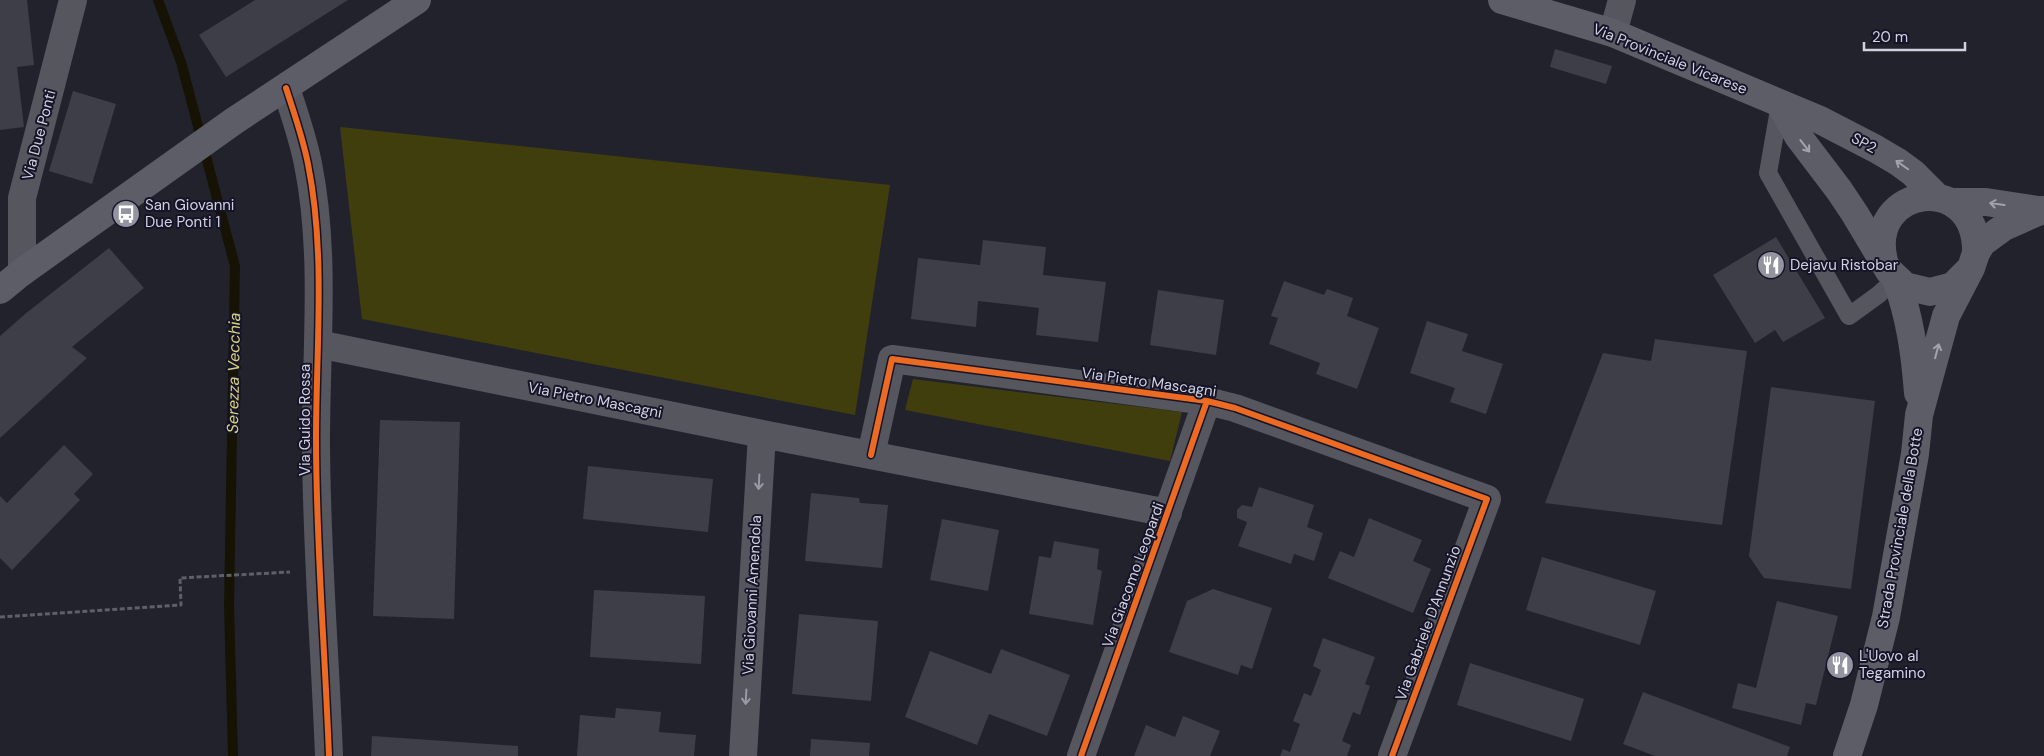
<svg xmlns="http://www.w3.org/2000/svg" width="2044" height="756" viewBox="0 0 2044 756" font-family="'DM Sans',sans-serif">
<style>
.green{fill:#413e0d}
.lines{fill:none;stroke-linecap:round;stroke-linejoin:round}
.stream{stroke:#161304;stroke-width:10}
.building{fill:#3e3e48}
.path{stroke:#5f5f67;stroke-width:3;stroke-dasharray:5 2.5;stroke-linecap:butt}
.service{stroke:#56565f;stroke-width:18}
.minor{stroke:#56565f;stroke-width:28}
.tertiary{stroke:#56565f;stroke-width:28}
.secondary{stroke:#5d5d68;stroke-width:28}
.cycleway-casing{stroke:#151428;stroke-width:9}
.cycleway{stroke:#ed6a23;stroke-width:6}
.oneway{stroke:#a3a3af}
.oneway2{stroke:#9a9aa5}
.labels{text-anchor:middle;stroke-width:4;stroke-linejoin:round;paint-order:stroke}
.street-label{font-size:15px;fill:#d1d1df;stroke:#151428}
.poi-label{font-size:15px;fill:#d1d1df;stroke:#151428;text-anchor:start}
.water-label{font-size:16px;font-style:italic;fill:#d9d37c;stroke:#151428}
</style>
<rect width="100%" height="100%" fill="#22222d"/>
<path class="green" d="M340,127L890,185L855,415L362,319Z
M913,379L1182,412L1170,461L905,410Z"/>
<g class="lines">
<path class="stream" d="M158,0L181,62L235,266L229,605L233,756"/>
</g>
<path class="building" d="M0,0H27L34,65L17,67L24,127L0,130Z
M255,0H348L226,77L199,35Z
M1555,49L1612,66L1606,84L1550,67Z
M73,91L116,104L92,184L49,171Z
M1776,237L1825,318L1783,342L1775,330L1755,343L1713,275Z
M983,240L1046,247L1043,275L1106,282L1098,342L1036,335L1039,308L978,301L976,327L911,319L918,258L980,265Z
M109,248L144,288L72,347L87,358L0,438V336L25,314Z
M1284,281L1324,295L1327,289L1353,298L1347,316L1379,328L1357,389L1316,374L1320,363L1269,344L1278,318L1271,316Z
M1158,290L1224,300L1216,355L1150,345Z
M1427,321L1468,334L1462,351L1503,364L1486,414L1450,402L1455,388L1410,373Z
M1655,339L1747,351L1722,525L1545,503L1603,353L1651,361Z
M1771,387L1875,401L1851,589L1764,578L1749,556Z
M380,420L460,422L454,619L373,616Z
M64,445L93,474L74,494L80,500L12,570L0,558V496L7,503Z
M588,466L713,479L708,532L583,519Z
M1259,487L1314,505L1307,527L1323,533L1314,561L1294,554L1291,564L1238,546L1247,522L1237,518V510L1242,505L1252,507Z
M811,493L859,498L860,503L888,505L882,568L805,561Z
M1369,518L1422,540L1413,561L1431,569L1413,613L1328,578L1340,551L1354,557Z
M942,519L999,530L988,591L930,580Z
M1054,541L1099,549L1097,569L1102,571L1093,625L1029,614L1039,556L1051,558Z
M1542,557L1656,591L1640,645L1526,610Z
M1213,589L1272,608L1252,669L1241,665L1238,675L1169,652L1187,601Z
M594,590L705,596L701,664L590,657Z
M1777,601L1838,616L1816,705L1806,703L1801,725L1732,708L1738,683L1756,688Z
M799,614L878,621L871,701L792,694Z
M1323,638L1375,657L1365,684L1370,686L1360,715L1353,712L1342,741L1351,745L1347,756H1280L1283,749L1290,752L1300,724L1293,721L1304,693L1311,696L1321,670L1313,666Z
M1001,649L1070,675L1047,736L989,714L977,745L905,717L930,651L991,674Z
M1470,663L1584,699L1571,741L1457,705Z
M1643,692L1790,747L1787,756H1655L1623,744Z
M616,708L661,712L659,732L696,735L694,756H577L580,715L615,718Z
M1183,716L1220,731L1210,756H1134L1146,725L1175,737Z
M372,736L518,746V756H371Z
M811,739L870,743L869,756H810Z"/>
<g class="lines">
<path class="path" d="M0,617L181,605L180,578L290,572"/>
<path class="service" d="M1780,104L1768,173L1849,316L1878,295L1896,279"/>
<path class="minor" d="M286,88C294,113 303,138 308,164C326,254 316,348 316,439C316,545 325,650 329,756
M22,272V198L73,0
M318,344L762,434L1168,513
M871,455L892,359L1207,401L1235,408L1487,499L1392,756
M743,756L762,434
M1081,756L1207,401"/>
<path class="tertiary" d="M1613,33L1622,0"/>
<path class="secondary" d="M1502,0L1613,33L1820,120L1876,149L1898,162L1913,173L1938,198
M1780,104L1798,136L1839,190L1855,214L1889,271L1905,286L1930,292L1953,286L1971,268L1976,253L1982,243L2004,227L2042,210
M1951,202H1986L2044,211
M1884,261C1865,185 1978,170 1976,253
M1896,279C1910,317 1915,354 1918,393
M0,290L22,272L234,121L417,0
M1847,756L1864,705L1886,617L1915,454L1919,415L1946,316L1971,268"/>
<g class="cycleway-casing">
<path id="cycleway" d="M286,88C294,113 303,138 308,164C326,254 316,348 316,439C316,545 325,650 329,756
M871,455L892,359L1207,401L1235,408L1487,499L1392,756
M1081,756L1207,401"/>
</g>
<use href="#cycleway" class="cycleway"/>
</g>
<defs><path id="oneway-shaft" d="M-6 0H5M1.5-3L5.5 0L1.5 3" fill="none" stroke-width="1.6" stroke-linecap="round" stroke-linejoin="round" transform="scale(1.25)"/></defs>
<g class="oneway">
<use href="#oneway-shaft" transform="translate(1805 146) rotate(52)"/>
<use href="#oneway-shaft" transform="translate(1902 165) rotate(-145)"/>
<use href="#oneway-shaft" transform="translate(1997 204) rotate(-172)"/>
<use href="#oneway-shaft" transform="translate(1937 351) rotate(-75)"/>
</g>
<g class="oneway2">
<use href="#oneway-shaft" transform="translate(759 482) rotate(93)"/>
<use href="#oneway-shaft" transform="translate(746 697) rotate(93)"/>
</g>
<defs>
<g id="bus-disc" transform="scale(1.4375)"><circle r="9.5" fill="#9494a1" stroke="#151428"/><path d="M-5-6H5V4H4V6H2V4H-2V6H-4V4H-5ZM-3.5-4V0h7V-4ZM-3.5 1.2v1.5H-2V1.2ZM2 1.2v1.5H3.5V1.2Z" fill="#fff"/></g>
<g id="restaurant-disc" transform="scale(1.4375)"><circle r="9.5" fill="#9494a1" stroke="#151428"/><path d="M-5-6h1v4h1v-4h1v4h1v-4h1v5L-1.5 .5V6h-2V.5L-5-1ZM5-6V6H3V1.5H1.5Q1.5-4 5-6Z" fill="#fff"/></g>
</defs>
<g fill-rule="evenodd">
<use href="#bus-disc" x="126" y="214"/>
<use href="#restaurant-disc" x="1771" y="265"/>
<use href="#restaurant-disc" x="1840" y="665"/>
</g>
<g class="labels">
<g class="street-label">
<text transform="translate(1670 59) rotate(22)" y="5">Via Provinciale Vicarese</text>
<text transform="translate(39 135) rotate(-75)" y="5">Via Due Ponti</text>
<text transform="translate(1864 143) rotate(28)" y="5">SP2</text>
<text transform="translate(1149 382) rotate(8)" y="5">Via Pietro Mascagni</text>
<text transform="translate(595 400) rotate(11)" y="5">Via Pietro Mascagni</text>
<text transform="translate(305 420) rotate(-90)" y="5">Via Guido Rossa</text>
<text transform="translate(1900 528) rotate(-80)" y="5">Strada Provinciale della Botte</text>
<text transform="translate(1133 575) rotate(-70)" y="5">Via Giacomo Leopardi</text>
<text transform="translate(752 595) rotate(-87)" y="5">Via Giovanni Amendola</text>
<text transform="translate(1428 623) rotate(-70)" y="5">Via Gabriele D'Annunzio</text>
</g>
<g class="poi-label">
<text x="145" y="210">San Giovanni<tspan x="145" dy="17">Due Ponti 1</tspan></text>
<text x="1790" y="270">Dejavu Ristobar</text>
<text x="1859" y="661">L'Uovo al<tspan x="1859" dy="17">Tegamino</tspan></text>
</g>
<g class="water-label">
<text transform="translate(233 373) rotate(-89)" y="6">Serezza Vecchia</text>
</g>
</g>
<path d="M1864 42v8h101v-8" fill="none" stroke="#d1d1df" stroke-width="2.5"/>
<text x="1872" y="42" font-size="15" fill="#d1d1df" stroke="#151428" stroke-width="4" paint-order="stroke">20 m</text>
</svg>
